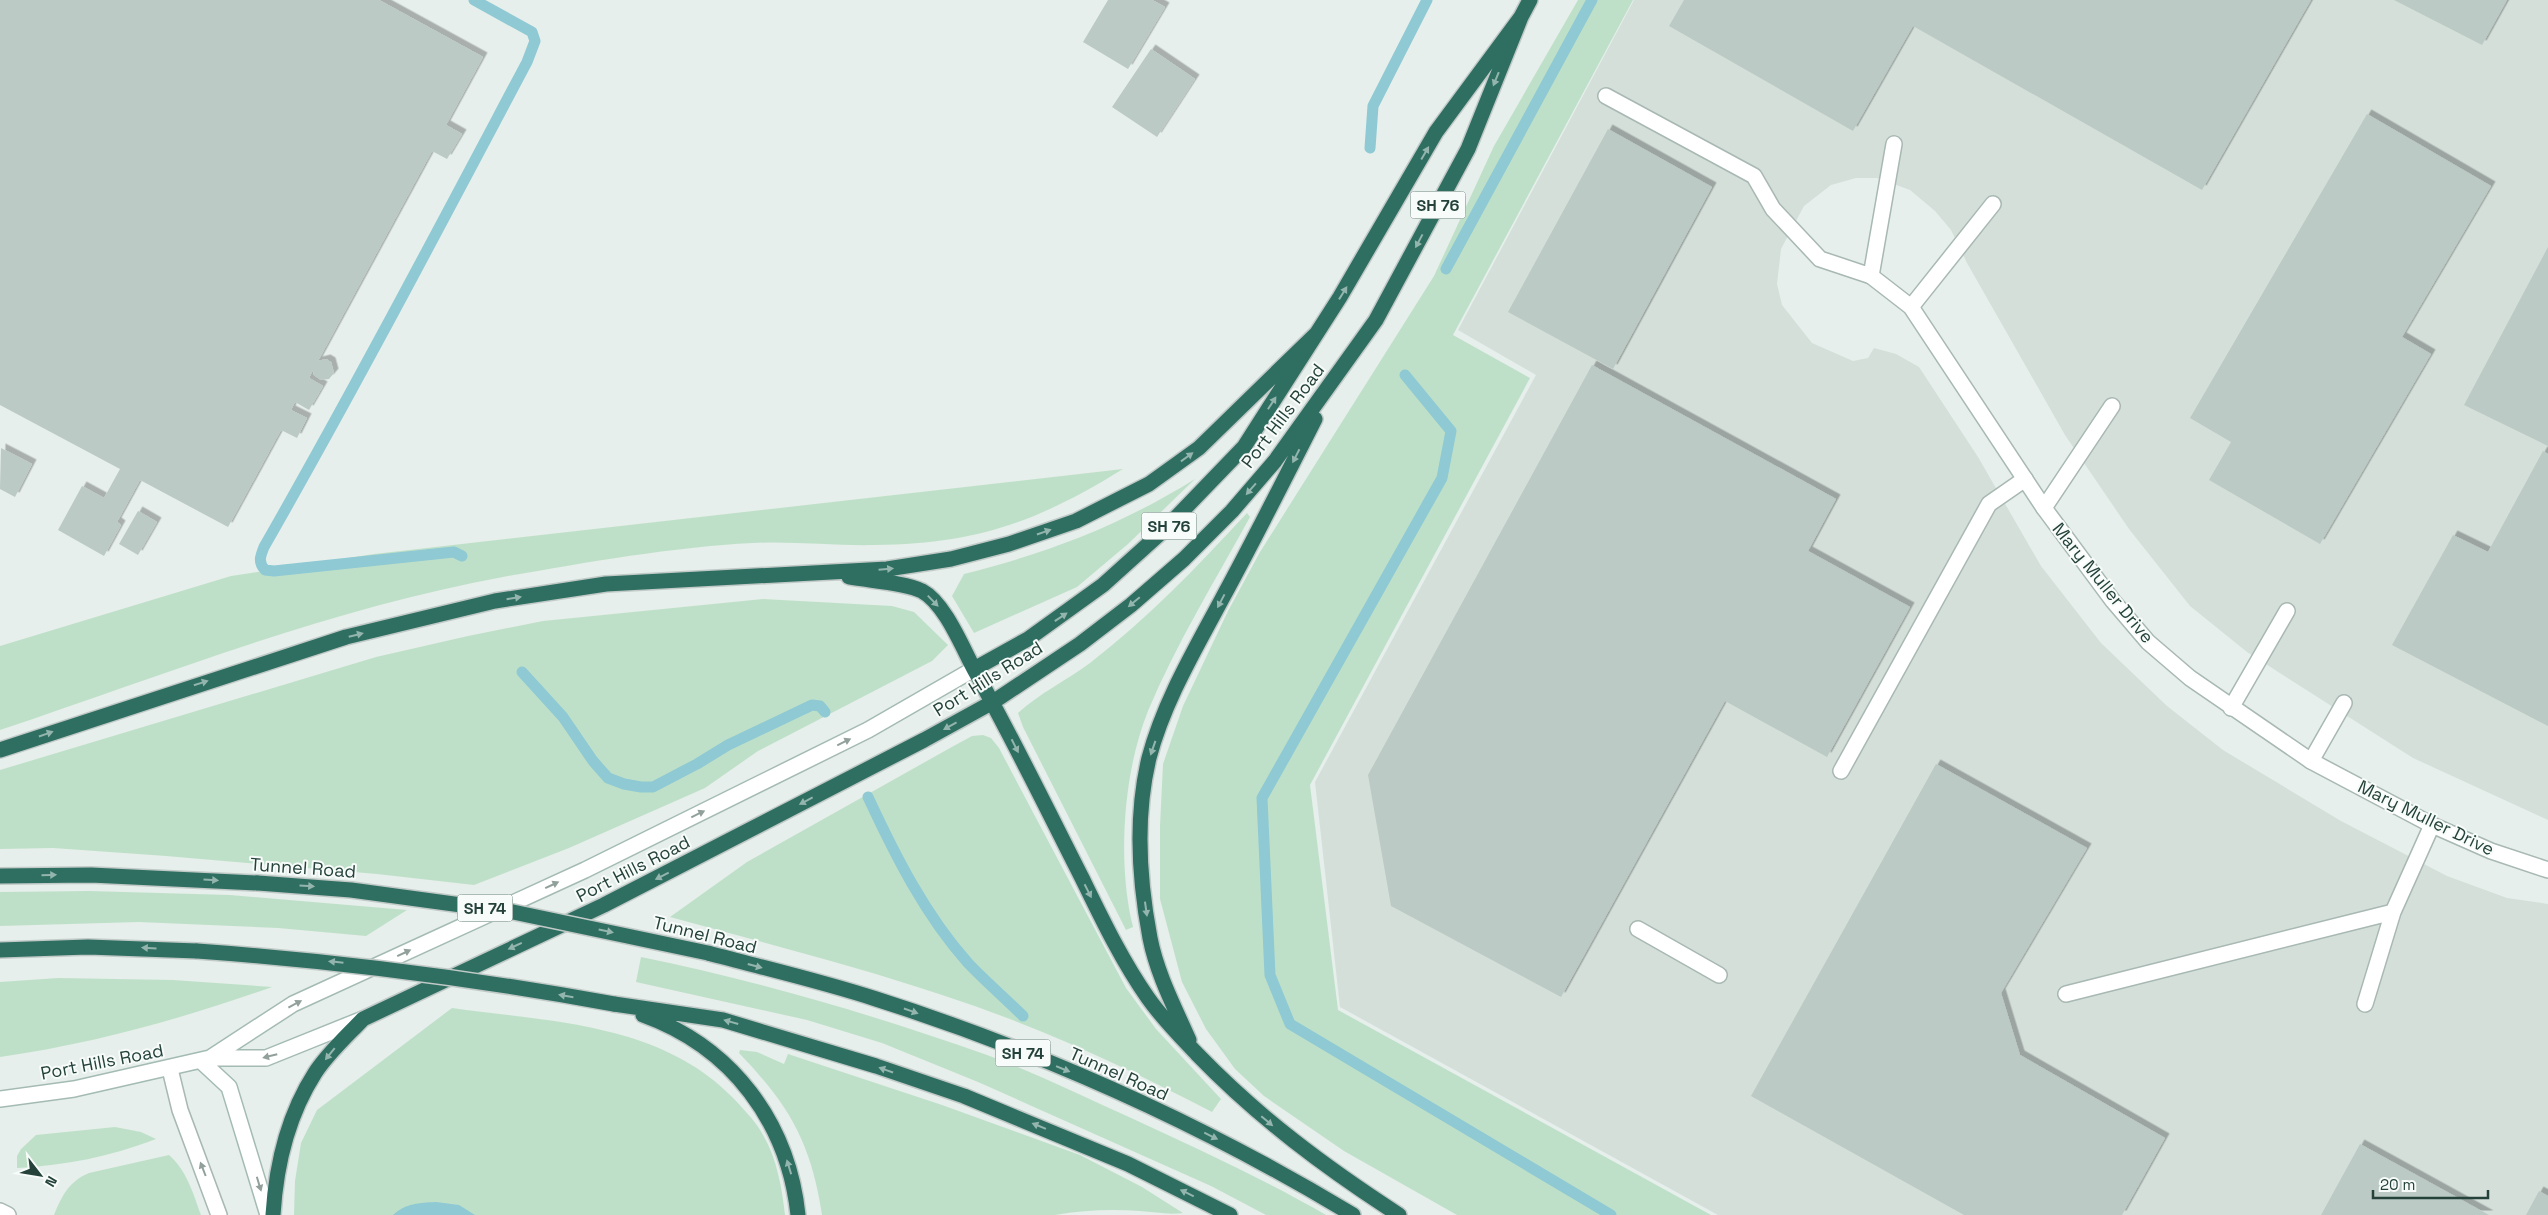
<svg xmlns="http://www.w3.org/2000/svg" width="2548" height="1215" viewBox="0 0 2548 1215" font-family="'Space Grotesk',sans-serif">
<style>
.built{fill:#d4dfda}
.green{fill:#bfe0c8}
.water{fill:#8ec9d4}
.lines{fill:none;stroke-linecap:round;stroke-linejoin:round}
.stream{stroke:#8ec9d4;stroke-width:11}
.building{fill:#bbcac4;filter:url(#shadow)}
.lane-casing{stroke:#a8b8b2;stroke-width:18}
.street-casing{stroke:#a8b8b2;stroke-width:18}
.secondary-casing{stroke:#a4bbb3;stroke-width:18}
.highway-casing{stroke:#c2cac8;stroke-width:18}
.lane{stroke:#fff;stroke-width:15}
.street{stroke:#fff;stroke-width:15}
.secondary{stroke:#fff;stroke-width:15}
.highway{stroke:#2f6f62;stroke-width:15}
.highway-bridge-casing{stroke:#c2cac8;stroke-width:18;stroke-linecap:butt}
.highway-bridge{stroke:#2f6f62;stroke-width:15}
.oneway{fill:#93b5ae}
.oneway2{fill:#92a09c}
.labels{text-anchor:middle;stroke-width:4;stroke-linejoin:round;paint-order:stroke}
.shield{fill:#f7fbf9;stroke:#637a73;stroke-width:1}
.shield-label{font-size:16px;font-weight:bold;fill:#24423a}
.street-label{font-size:18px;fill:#24423a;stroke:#f7fbf9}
</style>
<defs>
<filter id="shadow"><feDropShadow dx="4.5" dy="-4.5" stdDeviation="0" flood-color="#0004"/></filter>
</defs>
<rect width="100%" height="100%" fill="#e6efeb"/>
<path class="built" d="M1634,0H2548V820L2413,758L2247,652L2190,606L2129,529L2065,435L1967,263L1951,230L1935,211L1910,190L1877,178H1856L1831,185L1804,206L1781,249L1777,284L1782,305L1812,343L1853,361L1868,358L1874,348L1896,354L1919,367L1978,457L2041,566L2101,643L2167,706L2223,750L2341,821L2447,876L2507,898L2548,904V1215H1718L1340,1007L1315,782L1536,375L1458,330Z"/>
<path class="green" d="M1578,0H1633L1453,335L1530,378L1310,785L1338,1010L1711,1215H1457L1344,1151L1264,1096L1235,1069L1206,1029L1182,982L1160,899V826L1163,764L1183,706L1228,611L1260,552L1434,276L1494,146Z
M1123,469C1037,522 977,544 875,545C835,546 793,541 753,543C672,547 583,563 503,577C329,609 167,674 0,730V646L231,576L374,554Z
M1195,479L1128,544L1077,587L974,633L952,596L964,574C1050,552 1119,526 1195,479Z
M1247,513L1250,517C1215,581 1176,644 1148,711C1123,773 1117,863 1133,927L1126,930L1023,727L1018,713C1040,693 1067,680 1090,663C1147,619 1198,566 1247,513Z
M763,599L892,606L914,612L948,645L932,661L758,751L705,788L569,848L474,885L377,874L166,856L53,848L0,849V770L376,657L468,636L543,621Z
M983,735L991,738L999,748L1126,988L1156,1029L1221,1099L1212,1112C1126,1067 1035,1025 942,995C853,965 761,942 670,917L747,862L950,748L972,736Z
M89,891L230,895L407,910L366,936L278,928L139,922L0,926V892Z
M641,957C759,981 874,1015 987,1055C1036,1073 1082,1096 1129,1117C1196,1148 1262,1178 1326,1215H1266L1211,1186L978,1082L882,1043L807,1020L636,982Z
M58,978L173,980L272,987C181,1019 96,1043 0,1057V982Z
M452,1008C552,1022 664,1023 737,1102C746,1112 757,1123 763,1135C777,1158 782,1189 785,1215H294L295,1181L301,1143L317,1110Z
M740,1050L757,1052L784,1064L788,1054L942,1105L1080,1155L1142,1187L1183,1213C1169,1215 1154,1212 1140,1211C1112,1209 1083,1210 1055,1215H822C811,1142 789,1105 739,1053Z
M115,1127L141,1132L156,1139C109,1157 67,1165 17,1168V1156L21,1149L36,1135Z
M169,1155C187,1171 193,1193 201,1215H54C62,1196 68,1182 89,1173Z"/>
<path class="water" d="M436,1202L459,1205L475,1215H393C406,1203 419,1203 436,1202Z"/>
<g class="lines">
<path class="stream" d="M1370,148L1373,106L1427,0
M1446,269L1592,0
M1405,375L1451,431L1442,478L1262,798L1270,975L1290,1024L1611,1215
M462,556L454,552L274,571L265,570C258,562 260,557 264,547C355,388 441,224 527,62L535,41L532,32L474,0
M522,672L563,717L593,761L608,778L624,784L641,787H653L697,764L728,745L812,705L820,706L825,712
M868,797C895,855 925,915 968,963C985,981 1005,998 1023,1016"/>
</g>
<path class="building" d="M0,0H379L483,57L446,125L462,134L447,159L432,151L318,361L326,359L331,362L334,373L329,379L321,380L314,375L313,370L309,378L323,386L309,410L295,402L291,410L307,418L297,438L281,430L228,527L140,480L117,522L121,525L104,556L58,530L82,486L104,498L120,469L0,405Z
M1108,0H1152L1165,7L1128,69L1083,42Z
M1684,0H2311L2202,190L1913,26L1853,131L1669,26Z
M2394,0H2507L2482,45Z
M1151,49L1195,79L1157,137L1112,107Z
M2367,114L2491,186L2402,337L2431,354L2320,544L2209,480L2231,442L2190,418Z
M1608,129L1712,187L1613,369L1508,312Z
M2548,247V446L2464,405Z
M1592,365L1836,499L1808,551L1910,607L1827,757L1725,701L1561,997L1391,906L1368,775Z
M1,448L32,464L15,497L0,489Z
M2543,451L2548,454V726L2392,645L2453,535L2488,552Z
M138,511L157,522L138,555L119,544Z
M1936,764L2087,848L2001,993L2020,1055L2165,1138L2122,1215H1964L1751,1096Z
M2360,1144L2489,1215H2321Z
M2539,1191L2548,1196V1215H2526Z"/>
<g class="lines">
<g class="lane-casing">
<path id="lane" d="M1606,96L1754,176L1773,209L1820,259L1871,276L1894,144
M1911,307L1993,204
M2044,508L2112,406
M2231,708L2287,611
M2311,761L2344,703
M1841,771L1989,504L2025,479
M1638,929L1719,975
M2066,994L2393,912
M2365,1004L2393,912L2432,825"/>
</g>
<g class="street-casing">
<path id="street" d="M1871,276L1911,307L2044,508L2113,601L2148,642L2190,678L2311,761L2432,825L2491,851L2548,870
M170,1069L180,1110L219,1215
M0,1211L8,1215"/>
</g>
<g class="secondary-casing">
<path id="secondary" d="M210,1058H266L363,1019
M201,1061L229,1087L268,1215
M0,1099L74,1089L210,1058L293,1004L585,870L868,730L974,669"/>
</g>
<g class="highway-casing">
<path id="highway" d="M849,577C870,581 903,582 922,591C945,603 963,649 975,671C1013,739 1047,809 1082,878C1102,919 1122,961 1148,998C1162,1018 1180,1036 1197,1054C1259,1118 1325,1167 1399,1215
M974,669L1028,639L1103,585L1164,530L1244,447L1340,297L1436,132L1521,17L1530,0
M0,750L346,637L495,601L606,584L887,569L951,559L1009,544L1076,521L1149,484L1199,448L1316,334
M0,876L91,875L258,883
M0,950L88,947L197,951
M708,953C764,968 821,981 876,999C1042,1052 1204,1125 1353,1215
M614,1004L723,1020L876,1066L964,1096L1128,1164L1230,1215
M643,1015C732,1047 788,1122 798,1215
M1189,1040C1175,1008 1157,974 1150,938C1139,880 1135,816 1149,758C1164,701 1196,648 1223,597C1255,538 1285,478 1315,419
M273,1215C276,1166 288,1115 315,1073C328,1053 347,1036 363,1019L604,905L924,740L993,702L1080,644L1131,605L1184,559L1232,511L1275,461L1376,320L1468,149L1521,17"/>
</g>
<use href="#lane" class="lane"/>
<use href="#street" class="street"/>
<use href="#secondary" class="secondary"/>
<use href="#highway" class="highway"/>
<g class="highway-bridge-casing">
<path id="highway-bridge" d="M258,883L351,890L513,912L708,953
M197,951C338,961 476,979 614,1004"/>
</g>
<use href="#highway-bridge" class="highway-bridge"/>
</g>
<defs><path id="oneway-solid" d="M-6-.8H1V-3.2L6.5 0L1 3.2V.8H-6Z" transform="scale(1.25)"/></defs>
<g class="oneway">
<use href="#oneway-solid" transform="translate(1496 79) rotate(112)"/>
<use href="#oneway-solid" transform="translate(1425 153) rotate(-60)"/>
<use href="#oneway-solid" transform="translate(1419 241) rotate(118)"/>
<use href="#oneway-solid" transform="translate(1343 293) rotate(-58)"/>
<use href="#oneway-solid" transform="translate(1272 403) rotate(-57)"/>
<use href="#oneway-solid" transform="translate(1296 456) rotate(117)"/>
<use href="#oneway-solid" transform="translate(1187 457) rotate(-36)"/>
<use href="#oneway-solid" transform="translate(1251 489) rotate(131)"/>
<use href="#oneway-solid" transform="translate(1044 532) rotate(-19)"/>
<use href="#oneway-solid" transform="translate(886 569) rotate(-5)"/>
<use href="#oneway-solid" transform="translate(514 598) rotate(-9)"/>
<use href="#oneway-solid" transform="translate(933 601) rotate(46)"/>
<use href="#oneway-solid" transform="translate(1221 601) rotate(118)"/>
<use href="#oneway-solid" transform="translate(1134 602) rotate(140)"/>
<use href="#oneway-solid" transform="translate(1061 617) rotate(-34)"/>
<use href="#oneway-solid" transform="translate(356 635) rotate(-14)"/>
<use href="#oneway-solid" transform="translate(201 683) rotate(-18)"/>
<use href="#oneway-solid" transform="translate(950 726) rotate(151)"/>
<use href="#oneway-solid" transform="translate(46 734) rotate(-19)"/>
<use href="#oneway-solid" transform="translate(1015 746) rotate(63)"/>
<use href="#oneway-solid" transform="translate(1153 748) rotate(109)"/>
<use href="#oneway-solid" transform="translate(806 801) rotate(152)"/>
<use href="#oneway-solid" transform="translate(49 875) rotate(-1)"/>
<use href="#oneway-solid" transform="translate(662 876) rotate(153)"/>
<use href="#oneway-solid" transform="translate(211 880) rotate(4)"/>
<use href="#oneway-solid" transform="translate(307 886) rotate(4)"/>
<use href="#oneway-solid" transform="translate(1088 891) rotate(63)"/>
<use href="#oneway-solid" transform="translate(1146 909) rotate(82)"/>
<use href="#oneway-solid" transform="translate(606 931) rotate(12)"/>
<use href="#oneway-solid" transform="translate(515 946) rotate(155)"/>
<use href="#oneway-solid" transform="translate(149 948) rotate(-177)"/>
<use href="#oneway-solid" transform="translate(336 962) rotate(-174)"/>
<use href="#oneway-solid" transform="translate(755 966) rotate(15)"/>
<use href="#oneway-solid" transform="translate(566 996) rotate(-170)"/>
<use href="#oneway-solid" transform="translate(911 1011) rotate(19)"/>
<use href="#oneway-solid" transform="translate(731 1022) rotate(-164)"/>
<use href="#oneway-solid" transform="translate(330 1054) rotate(129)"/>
<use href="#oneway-solid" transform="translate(1063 1069) rotate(22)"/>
<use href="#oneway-solid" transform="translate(886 1070) rotate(-161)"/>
<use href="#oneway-solid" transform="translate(1267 1121) rotate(40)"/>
<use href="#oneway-solid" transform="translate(1039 1126) rotate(-158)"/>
<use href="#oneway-solid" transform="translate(1211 1136) rotate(26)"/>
<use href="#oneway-solid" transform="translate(789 1167) rotate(-107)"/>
<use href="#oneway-solid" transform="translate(1187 1193) rotate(-154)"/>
</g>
<g class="oneway2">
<use href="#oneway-solid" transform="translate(844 742) rotate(-26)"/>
<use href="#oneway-solid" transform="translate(698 814) rotate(-26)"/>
<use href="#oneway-solid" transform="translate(552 885) rotate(-25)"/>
<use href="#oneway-solid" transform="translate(404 953) rotate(-25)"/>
<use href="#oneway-solid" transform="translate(295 1004) rotate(-28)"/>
<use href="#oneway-solid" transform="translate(270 1056) rotate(166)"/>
<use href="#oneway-solid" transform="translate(203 1169) rotate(-111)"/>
<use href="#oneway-solid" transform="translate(259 1184) rotate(73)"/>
</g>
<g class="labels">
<g class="shield">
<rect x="1410.5" y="191.5" width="55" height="27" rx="4"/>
<rect x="1141.5" y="512.5" width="55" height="27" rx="4"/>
<rect x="457.5" y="894.5" width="55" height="27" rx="4"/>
<rect x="995.5" y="1039.5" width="55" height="27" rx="4"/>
</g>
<g class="shield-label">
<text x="1438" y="211">SH 76</text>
<text x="1169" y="532">SH 76</text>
<text x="485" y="914">SH 74</text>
<text x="1023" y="1059">SH 74</text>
</g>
<g class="street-label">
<text transform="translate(1283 416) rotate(-53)" y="6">Port Hills Road</text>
<text transform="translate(2103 583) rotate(51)" y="6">Mary Muller Drive</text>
<text transform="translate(988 679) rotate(-32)" y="6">Port Hills Road</text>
<text transform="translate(2426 818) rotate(26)" y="6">Mary Muller Drive</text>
<text transform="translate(303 868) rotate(4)" y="6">Tunnel Road</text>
<text transform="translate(633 869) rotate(-27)" y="6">Port Hills Road</text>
<text transform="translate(705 935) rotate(14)" y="6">Tunnel Road</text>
<text transform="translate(102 1062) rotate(-11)" y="6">Port Hills Road</text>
<text transform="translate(1119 1074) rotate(24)" y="6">Tunnel Road</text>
</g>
</g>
<g transform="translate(40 1175) rotate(121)" stroke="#f7fbf9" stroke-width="4" paint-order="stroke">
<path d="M0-4L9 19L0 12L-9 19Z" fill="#24423a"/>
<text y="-8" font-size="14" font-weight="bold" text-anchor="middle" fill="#24423a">N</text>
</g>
<path d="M2373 1190v8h115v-8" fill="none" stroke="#24423a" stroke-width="2.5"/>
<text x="2380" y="1190" font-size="15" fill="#24423a" stroke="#f7fbf9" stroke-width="4" paint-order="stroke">20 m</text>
</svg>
